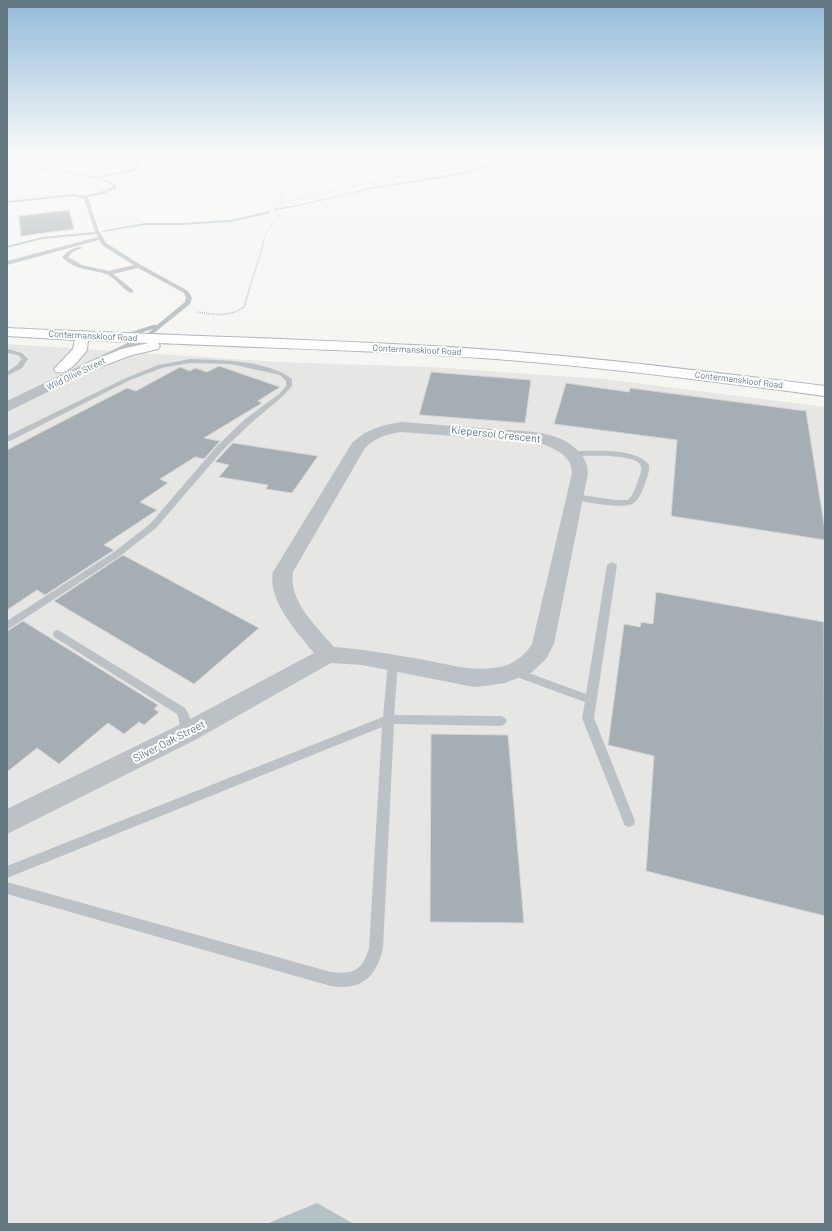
<svg xmlns="http://www.w3.org/2000/svg" width="832" height="1231" viewBox="0 0 832 1231" font-family="Barlow,sans-serif">
<style>
.built{fill:#e6e6e5}
.water{fill:#b3c3c5}
.lines{fill:none;stroke-linecap:round;stroke-linejoin:round}
.stream{fill:#b3c3c5;fill-rule:evenodd}
.building{fill:#a5afb3;stroke:#d6d6d4}
.secondary-casing{stroke:#b0b7ba;stroke-width:2}
.path-far1{stroke:#b8bbbd;stroke-width:1;stroke-dasharray:1 1;stroke-linecap:butt}
.path{stroke:#b8bbbd;stroke-width:1.5;stroke-dasharray:1 1;stroke-linecap:butt}
.lane{fill:#bbc1c4;fill-rule:evenodd}
.street{fill:#bbc1c4;fill-rule:evenodd}
.secondary{fill:#fff;fill-rule:evenodd}
.labels{text-anchor:middle;stroke-width:4;stroke-linejoin:round;paint-order:stroke}
.far-street-label{font-size:9px;fill:#657982;stroke:#fff}
.street-label{font-size:11px;fill:#657982;stroke:#fff}
</style>
<rect width="100%" height="100%" fill="#f5f5f2"/>
<path class="built" d="M7,344L279,362L430,367L604,379L825,407V1224H7Z"/>
<path class="water" d="M317,1203L354,1224H266Z"/>
<g class="lines">
<path class="stream" d="M504,156H508C467,180 417,180 372,189C340,195 309,205 276,210L274,209L303,204L370,188L462,172L492,163Z
M269,211L270,213L231,222L182,225H145L103,232L101,231L145,223H182L231,220Z
M95,232L96,234L42,239L7,248V246L42,237Z"/>
</g>
<path class="building" d="M69,210L74,229L21,236L19,216Z
M219,366L280,387L258,401L262,403L204,438L220,441L204,459L195,457L160,479L168,483L140,502L157,510L104,545L114,550L45,595L37,590L7,610V450L127,388L136,391L180,367L190,371L195,368L207,372Z
M431,372L531,380L525,423L419,415Z
M566,383L629,392L630,388L806,411L825,530V540L671,516L677,440L554,424Z
M233,443L318,456L292,493L266,489L268,485L219,477L229,465L215,462Z
M123,555L259,628L194,684L54,601Z
M656,592L824,622L825,916L646,871L654,756L608,745L624,624L640,627L641,622L653,624Z
M23,621L158,705L154,709L159,712L144,725L139,722L124,734L108,723L59,764L37,748L7,772V631Z
M431,734L508,735L524,923L430,922Z"/>
<g class="lines">
<g class="secondary-casing">
<path id="secondary" d="M7,328C148,335 290,338 431,346C563,353 694,370 825,386V396C710,381 596,366 481,358C373,350 266,348 158,343L160,346L158,349L132,355L92,370L87,369L85,366L87,363L122,349L149,343L88,340L87,350L85,353C77,361 69,375 56,372L54,369L73,349L75,340L7,336Z"/>
</g>
<path class="path-far1" d="M280,203C318,195 355,186 393,178C423,172 457,172 484,156
M263,242L266,233L279,215L274,209L280,203L293,156"/>
<path class="path" d="M198,312C214,315 230,317 244,307L264,241"/>
<path class="lane" d="M140,156H144L136,171L100,178L116,184V189L101,195L88,197L98,229L106,243L141,265L188,291L192,298L190,304L144,341L142,340V338L153,329L119,339L116,337L153,325H157L185,302L186,298L184,293L138,268L113,274L133,290V292L131,293C122,289 115,277 106,274C90,269 74,270 62,257C68,251 73,247 81,247V249L74,251L68,257L82,265L109,271L134,265L102,245L99,240L7,265V261L98,237L94,229L84,199L74,196L7,203V201L74,194C87,197 100,192 112,187L113,185C90,174 34,167 7,166V164L46,168L97,177L99,176L133,169Z
M7,349L22,353L28,359L22,368L7,376V372L17,365L22,359L18,355L7,353Z
M190,359C220,360 268,360 292,379V386L283,396L250,424L223,450L156,528L120,556L7,630V621L114,552L150,524L217,446L244,420L279,394L286,386V381L280,375L271,373L231,364L190,363L162,368L130,380L10,441H7V436L126,378L158,365Z
M579,451C599,451 636,448 649,465C650,471 647,477 645,483C643,490 640,498 634,503C625,510 584,502 572,499L571,497L572,495L575,494L615,500H628C634,494 636,486 639,478C640,475 642,470 641,466C637,453 585,456 573,456L569,454L570,452Z
M612,562L617,565L594,718L635,821L634,825L629,827L624,825L623,821L582,718L585,702L511,675L510,672L511,669L515,668L586,694L607,565Z
M58,630L185,708C190,716 195,727 190,736L186,738L182,736C178,729 181,721 177,714L54,637L53,634L54,631Z
M393,659L397,660L398,663L394,715L501,716L505,718L507,721L505,724L501,726L394,724L383,948C376,977 362,991 331,986L7,894V882L331,972C353,975 363,970 369,948L382,727L7,878V866L383,717L388,663L389,660Z"/>
<path class="street" d="M144,335L149,336L151,339L149,342L7,412V401Z
M401,422C431,424 462,427 492,429C515,431 540,430 561,439C575,446 588,457 588,473L554,644L546,659L531,673L505,683L485,686L474,687L362,665L331,663L195,740L7,834V809L177,726L314,653C297,632 267,600 273,572L352,443C366,429 383,425 401,422ZM401,432L536,442C551,447 572,454 572,473L532,644C526,654 515,663 504,666C478,673 451,665 425,660C395,655 365,649 334,647C317,627 288,601 293,572L365,448C375,438 387,434 401,432Z"/>
<use href="#secondary" class="secondary"/>
</g>
<linearGradient id="sky" x2="0" y2="1"><stop stop-color="#93bada"/><stop offset="0.47" stop-color="#fafaf9"/><stop offset="1" stop-color="#fafaf9" stop-opacity="0"/></linearGradient>
<rect width="832" height="329" fill="url(#sky)"/>
<g class="labels">
<g class="far-street-label">
<text transform="translate(93 336) rotate(3)" y="3">Contermanskloof Road</text>
<text transform="translate(417 350) rotate(3)" y="3">Contermanskloof Road</text>
<text transform="translate(76 374) rotate(-26)" y="3">Wild Olive Street</text>
<text transform="translate(739 380) rotate(7)" y="3">Contermanskloof Road</text>
</g>
<g class="street-label">
<text transform="translate(496 434) rotate(6)" y="4">Kiepersol Crescent</text>
<text transform="translate(169 741) rotate(-27)" y="4">Silver Oak Street</text>
</g>
</g>
<rect width="832" height="1231" fill="none" stroke="#657982" stroke-width="16"/>
</svg>
